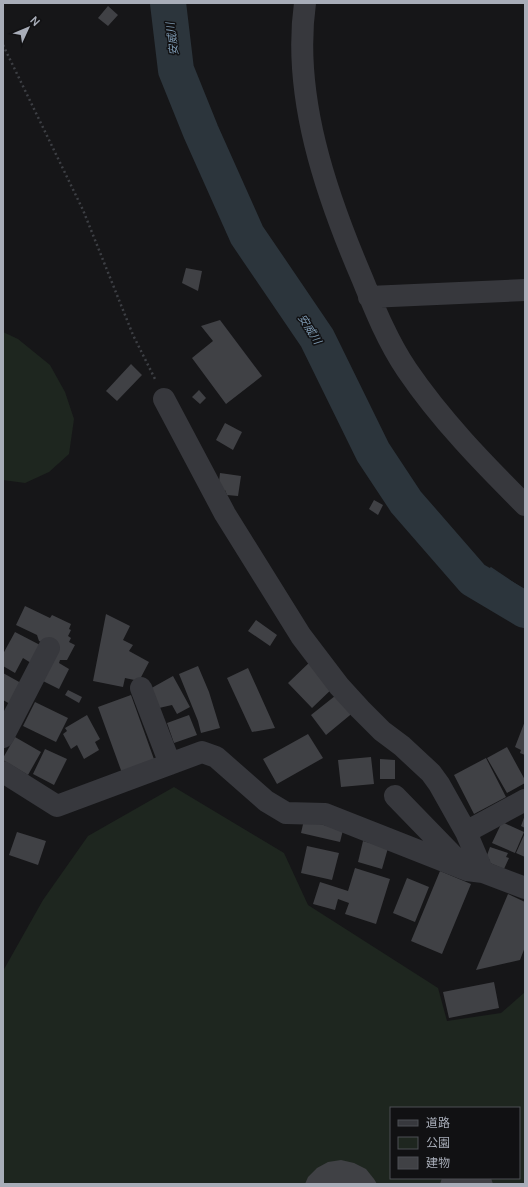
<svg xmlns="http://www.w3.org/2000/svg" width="528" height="1187" viewBox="0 0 528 1187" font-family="Manrope,'Noto Sans JP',sans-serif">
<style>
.green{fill:#1e261f;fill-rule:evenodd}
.water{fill:#2c353c}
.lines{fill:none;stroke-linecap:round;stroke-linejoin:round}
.river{stroke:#2c353c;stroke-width:36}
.building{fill:#404145}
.path{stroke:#3d3f44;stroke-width:2.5;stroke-dasharray:2 3;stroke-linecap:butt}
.minor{stroke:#37383d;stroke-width:22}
.labels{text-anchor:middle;stroke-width:3;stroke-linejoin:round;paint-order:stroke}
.water-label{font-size:11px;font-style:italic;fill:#7f9bb3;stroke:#111113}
</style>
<rect width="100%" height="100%" fill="#161618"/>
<path class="green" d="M3,332L18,339L50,365L65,392L74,419L69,454L49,472L25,483L3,480Z
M174,787L284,853L308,905L438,988L447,1021L501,1013L525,992V1184H3V971L43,900L88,836ZM391,1108H519V1178H391Z"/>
<path class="water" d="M491,567L525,590V622L473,588V579Z"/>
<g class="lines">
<path class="river" d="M168,3L176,70L201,132L247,235L317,338L373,452L406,502L473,579L525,610"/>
</g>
<path class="building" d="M108,6L118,15L108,26L98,18Z
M186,268L202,271L198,291L182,283Z
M220,320L262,376L226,404L192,358L213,341L201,326Z
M131,364L142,375L117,401L106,391Z
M199,390L206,398L200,404L192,397Z
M225,423L242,432L233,450L216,440Z
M220,473L241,476L238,496L227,495L225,490H218Z
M374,500L383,505L378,515L369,509Z
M25,606L50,618L52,615L71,624L69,629L71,630L68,636L71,638L69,642L75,645L67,660H60L59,663L69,669L59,689L37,678L52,647L39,641L37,635L16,625Z
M106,614L130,626L123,640L133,645L129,651L149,662L139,681L125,678L123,687L93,681Z
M256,620L277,635L270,646L248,631Z
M15,632L40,645L31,663L23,658L15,673L3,666V654Z
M313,659L337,684L312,708L288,683Z
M198,666L209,692L220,728L201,733L198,721L179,674Z
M248,668L275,728L252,732L227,678Z
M3,673L21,683L10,704L3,700Z
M173,676L190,707L177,714L172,705L159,708L148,690Z
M68,690L82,697L79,703L65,695Z
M340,692L355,711L326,735L311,715Z
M131,695L155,762L122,773L98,707Z
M35,702L68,718L56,742L23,726Z
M87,715L100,739L95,742L99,750L84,759L77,745L71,749L63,734L67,731L65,728Z
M189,715L197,735L174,743L167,723Z
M525,721V755L520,753L521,750L515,747Z
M308,734L323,758L277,784L263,759Z
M15,737L41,752L28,775L3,760V758Z
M507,747L525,780V783L507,793L487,758Z
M45,749L67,759L54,785L33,774Z
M371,757L374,784L341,787L338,760Z
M486,758L506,797L474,814L454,775Z
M380,759L395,760V779H380Z
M525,815V828L521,826Z
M304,820L343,830L340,842L301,833Z
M502,822L524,832L515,853L492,843Z
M17,832L46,841L38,865L9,855Z
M525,833V857L516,853Z
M363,841L388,848L382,869L358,862Z
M307,846L339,853L332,880L301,873Z
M490,847L508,853L506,857L509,858L504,869L490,863V860L486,858Z
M355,868L390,879L376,924L345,914L349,903L338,899L335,910L313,904L320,882L348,891Z
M440,871L471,884L442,954L411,941Z
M407,878L429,887L415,922L393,913Z
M508,894L525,902V947L520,960L476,970Z
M494,982L499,1008L449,1018L443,992Z
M341,1160L354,1163L366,1169L374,1179L377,1184H305L308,1177L317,1168L328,1162Z
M442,1178H491L493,1184H440Z"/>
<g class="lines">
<path class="path" d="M3,45L83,210L133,335L156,381"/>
<path class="minor" d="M305,3C292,96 326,194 362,278C375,310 388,342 407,370C441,420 483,463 525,505
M369,297L525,290
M164,399L225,514L301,636L339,686L360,709L382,731L402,746L431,773L439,784L466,832L483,872L525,888
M141,688L170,764
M3,737L49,648
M3,772L57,806L202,752L216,757L266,801L286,813L325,814L467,870L483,872
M395,796L461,864
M466,832L525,800"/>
</g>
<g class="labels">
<g class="water-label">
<text transform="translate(172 39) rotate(-97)" y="4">安威川</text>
<text transform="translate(310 329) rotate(58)" y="4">安威川</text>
</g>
</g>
<rect width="528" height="1187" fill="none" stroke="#a8adb8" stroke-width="8"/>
<rect x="390" y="1107" width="130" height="72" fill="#111113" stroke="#4d4f55"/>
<rect x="398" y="1120" width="20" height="6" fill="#37383d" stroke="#4d4f55"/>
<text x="426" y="1127" font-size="12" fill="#a8adb8">道路</text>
<rect x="398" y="1137" width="20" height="12" fill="#1e261f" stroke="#4d4f55"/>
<text x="426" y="1147" font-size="12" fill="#a8adb8">公園</text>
<rect x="398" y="1157" width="20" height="12" fill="#404145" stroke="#4d4f55"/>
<text x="426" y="1167" font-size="12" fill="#a8adb8">建物</text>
<g transform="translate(28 28) rotate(46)" stroke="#111113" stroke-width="3" paint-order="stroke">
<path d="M0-3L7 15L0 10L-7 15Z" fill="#a8adb8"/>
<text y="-6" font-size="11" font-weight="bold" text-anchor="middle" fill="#a8adb8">N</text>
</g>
</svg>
